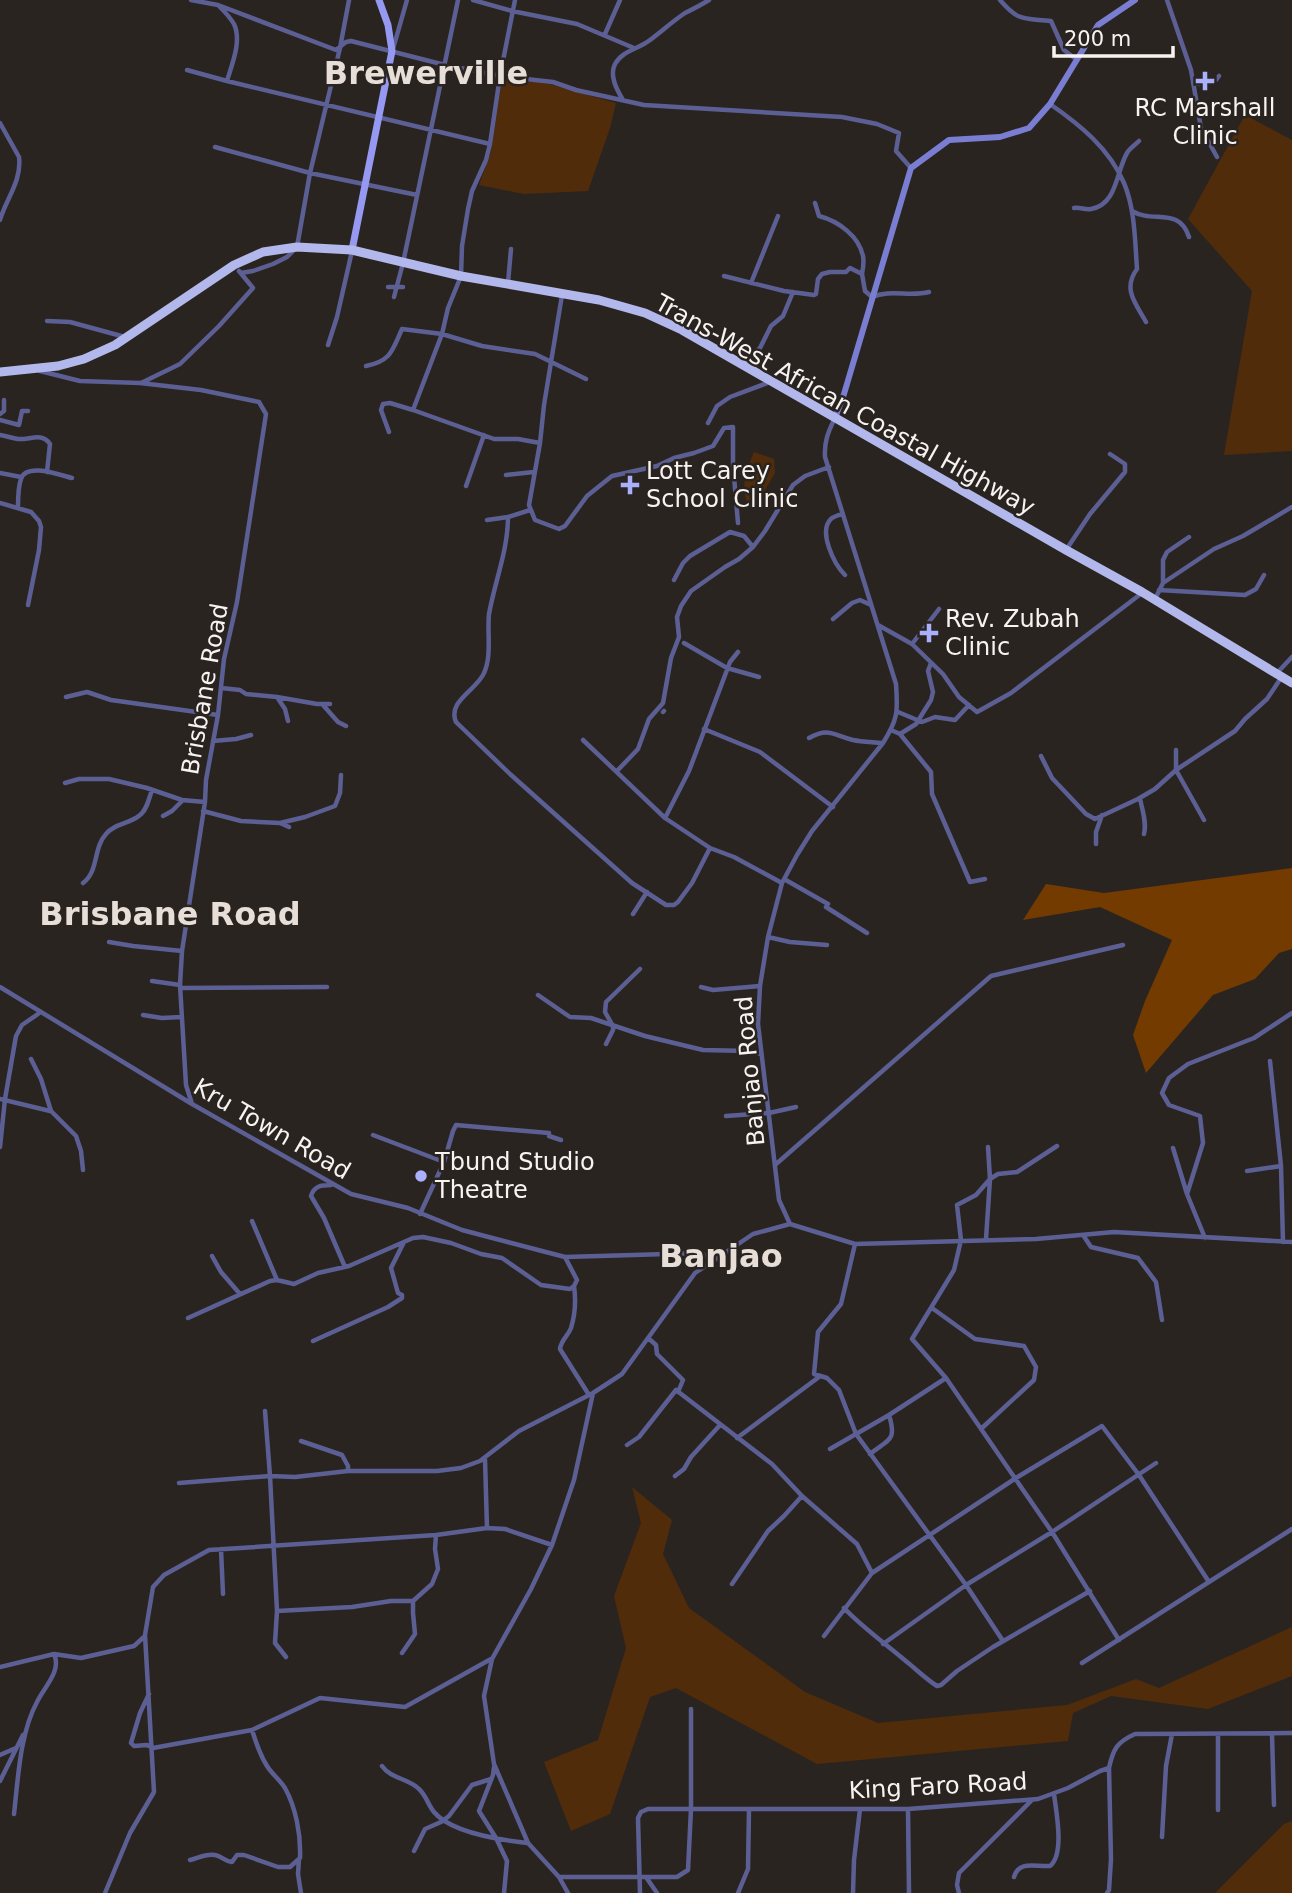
<svg xmlns="http://www.w3.org/2000/svg" width="1292" height="1893" viewBox="0 0 1292 1893" font-family="'DejaVu Sans',sans-serif">
<style>
.green{fill:#512c0b}
.forest{fill:#733b00}
.lines{fill:none;stroke-linecap:round;stroke-linejoin:round}
.street{stroke:#5c5f94;stroke-width:4.5}
.secondary{stroke:#7a7ed2;stroke-width:6}
.primary{stroke:#9599f1;stroke-width:7}
.highway{stroke:#b3b8ec;stroke-width:9}
.poi-dot{fill:#aab0fb;stroke:#2a2420;stroke-width:2.5}
.labels{text-anchor:middle;stroke-width:5;stroke-linejoin:round;paint-order:stroke}
.poi-label{font-size:24px;fill:#f7f3f0;stroke:#2a2420;text-anchor:start}
.street-label{font-size:24px;fill:#f7f3f0;stroke:#2a2420}
.district-label{font-size:32px;font-weight:bold;fill:#e7ded8;stroke:#2a2420}
</style>
<rect width="100%" height="100%" fill="#2a2420"/>
<path class="green" d="M502,78L549,84L616,103L610,128L588,191L524,194L479,185L491,152Z
M1245,115L1292,140V451L1224,455L1252,291L1188,219Z
M754,452L774,459L775,473L759,500L749,505C739,489 747,469 754,452Z
M632,1487L672,1520L663,1554L689,1608L805,1692L878,1723L1067,1705L1136,1679L1159,1688L1292,1627V1676L1208,1709L1111,1696L1073,1713L1068,1741L817,1764L676,1688L650,1697L610,1814L571,1831L544,1762L598,1740L626,1648L614,1596L641,1523Z
M1292,1821V1893H1215L1284,1824Z"/>
<path class="forest" d="M1292,868V949L1279,953L1255,979L1213,995L1146,1073L1133,1035L1145,1001L1172,940L1100,907L1023,920L1046,884L1104,893Z"/>
<g class="lines">
<path class="street" d="M191,0L218,5L336,50L346,42L351,41L445,65L500,76L553,82L576,90L644,105L842,117L877,124L899,133L896,151L911,168
M473,0L512,11L577,24L634,48
M1000,0C1019,22 1023,18 1051,21L1064,50L1077,60
M1167,0L1191,70L1201,128L1217,157
M219,6C224,11 230,17 234,24C242,41 232,64 227,81
M605,34L620,0
M393,49L407,0
M187,70L227,81L490,144
M1193,83L1200,84L1216,80L1219,76
M623,100C617,90 609,76 615,64C623,50 639,49 650,40C662,31 673,21 685,13C693,9 701,5 709,0
M1050,104C1080,125 1109,148 1124,183C1135,209 1135,241 1137,269C1122,289 1136,304 1146,322
M0,123L19,157C22,181 6,199 0,220
M215,147L310,173L417,195
M815,203L819,216C838,221 859,236 863,256C864,261 863,269 862,274
M1074,208C1080,207 1085,210 1091,209C1117,205 1116,172 1127,153C1129,149 1135,145 1139,141
M1132,211C1153,224 1179,206 1189,237
M241,273L253,271L273,264L287,257L297,247L310,173L340,48L349,0
M724,276L784,291L814,295L816,294L818,279L822,274L830,272H846L850,268L862,274L865,291L872,297C890,289 910,297 929,292
M508,283L511,249
M751,283L778,216
M388,287H403
M562,295L544,405L540,443L529,505L535,520L559,529L565,526L587,496L612,476L657,466L674,458L694,453L713,446L724,428L733,427V465L738,523
M394,297L403,263L458,0
M47,321L70,322L125,337
M328,345L337,317L352,251
M743,364L760,348L771,326L783,316L793,292
M366,366C391,361 392,351 402,329L442,334L482,346L535,354L586,379
M40,371L80,381L140,383L201,390L259,402L266,414L237,602L224,659L218,715L206,780L205,802L182,951L180,985L186,1085L192,1104
M141,383L180,364L219,326L253,288L239,271
M413,410L442,334L448,308L461,276L462,246L468,209L472,191L486,160L490,144L500,76L515,0
M0,414L4,411V400
M835,418C828,432 824,442 825,457L896,684C898,712 898,719 883,743L812,831L797,855L782,883L768,937L760,986L758,1024L779,1200L790,1224L855,1244L1036,1239L1114,1232L1292,1242
M0,420L19,425L22,411H28
M708,423L717,406L730,397L770,382
M389,432L381,410L383,404L390,403L413,410L494,439H518L540,443
M0,435C6,436 12,438 18,439C30,440 42,432 50,444L47,472
M0,473L21,477
M506,475L534,472
M466,486L484,435
M0,503L31,512L39,521L41,527L39,550L28,605
M18,507C18,498 18,487 21,479C26,462 60,475 72,478
M843,514C841,514 834,517 832,518C817,530 834,564 845,575
M508,517C508,550 495,581 489,614C487,632 492,656 484,673C477,690 447,701 456,722L510,774L632,883L666,905H674L678,902L692,883L710,848
M487,520L508,517L530,510
M1066,550L1090,514L1125,472V464L1110,454
M674,580L683,563L690,556L730,532L744,536L753,547
M1163,583L1214,549L1243,536L1292,507
M1159,590L1245,595L1256,589L1264,575
M1155,599L1163,583V560L1167,552L1189,537
M833,619L852,603L860,600L871,605
M878,625L912,644L943,674L959,697L977,712L1011,693L1142,593
M684,643L727,668L759,677
M912,644L939,609
M1277,673L1292,657
M221,688L240,690L246,694L277,697L285,709L288,721
M66,697L87,692L111,700L218,715
M277,697L317,704H330
M323,705L338,722L346,726
M663,712L664,711
M898,712L922,722L935,717L955,720L969,705
M704,729L760,752L833,807
M891,730L900,734L931,772L932,794L970,882L985,879
M900,734L916,724L931,700L933,692L928,671L931,663
M809,738C829,727 833,735 853,740C862,742 873,742 882,743
M583,740L665,818L710,848L734,857L782,883
M213,741L236,739L251,735
M1041,756L1052,778L1086,814L1095,819L1138,799L1155,789L1176,770V750
M617,771L638,749L649,719L663,703L671,658L679,637L677,617L681,606L691,591L725,567L739,559L753,547L765,531L793,485L805,476L829,467
M65,783L79,779H109L147,788L182,800L205,802
M1140,798C1142,810 1147,822 1144,834
M203,811L241,821L280,823L289,827
M163,816L172,811L182,801
M665,818L689,771L730,662L738,652
M1204,820L1176,770L1235,731L1245,719L1267,699L1281,678
M280,823L305,817L335,806L340,793L341,775
M1096,844V832L1102,815
M784,879L828,904
M83,883C99,871 93,848 106,834C115,823 130,824 140,815C147,810 149,798 152,790
M826,907L867,933
M633,914L647,892
M768,937L790,942L827,945
M109,942L133,946L182,951
M152,981L180,985
M0,987L192,1104L351,1194L408,1208L462,1230L565,1257L701,1253L714,1261
M701,987L713,990L760,986
M180,988L327,987
M538,995L570,1017L591,1018L645,1036L703,1050L748,1051L761,1054
M143,1015L162,1018L181,1017
M613,1026L605,1012L606,1002L640,969
M606,1044L613,1030V1026
M31,1059L41,1079L51,1111L76,1136L81,1151L83,1170
M1270,1061L1281,1166L1283,1242
M0,1099L50,1111
M726,1116L769,1113L796,1107
M373,1135L444,1162
M549,1136L561,1140
M0,1147L5,1099L16,1036L22,1025L38,1014L40,1011
M1173,1148L1187,1194L1205,1238
M775,1165L991,976L1123,945
M1247,1171L1281,1166
M331,1185C321,1185 314,1186 311,1196L324,1218L345,1267
M1187,1194L1203,1143L1200,1116L1169,1105L1162,1093L1169,1078L1188,1064L1254,1038L1292,1013
M420,1214L444,1162L453,1131L456,1125L549,1133
M252,1221L277,1280
M1083,1235L1091,1247L1138,1258L1156,1282L1162,1320
M986,1239L990,1179L988,1147
M855,1244L841,1304L818,1332L814,1374L827,1378L839,1390L856,1434L966,1585L1003,1641
M212,1256L221,1272L240,1294
M574,1286C576,1300 575,1315 571,1328C568,1336 561,1340 560,1349L589,1395
M932,1308L975,1339L1024,1346L1036,1367L1034,1380L982,1428
M188,1318L270,1281L277,1280L294,1284L318,1273L349,1266L413,1238L423,1237L451,1243L481,1254L502,1258L541,1285L570,1289L574,1286L577,1280L565,1257
M648,1338L656,1345L657,1354L683,1380L678,1392
M313,1341L388,1307L402,1298V1295L398,1293L391,1268L404,1242
M946,1378L1052,1532L1119,1640
M593,1393L574,1480L552,1545L531,1589L492,1659L484,1696L494,1764L528,1843L559,1877H677L688,1870L691,1809V1709
M737,1438L819,1377
M301,1441L342,1455L348,1466V1471
M627,1445L639,1437L676,1390L772,1464L802,1496L857,1544L872,1573
M830,1449L889,1415L946,1378L912,1339L954,1270L961,1240L957,1205L976,1195L990,1179L998,1174L1017,1172L1057,1146
M870,1454C889,1439 897,1441 889,1415
M485,1459L487,1528
M675,1476L684,1469L691,1457L720,1425
M179,1483L270,1476L265,1411
M221,1549L223,1594
M732,1584L768,1531L784,1516L802,1496
M844,1608C863,1628 886,1644 907,1662C917,1670 926,1679 937,1686L941,1685L957,1671L993,1647L1090,1591
M277,1611L352,1607L391,1601H413
M824,1636L872,1573L1016,1478L1102,1426L1139,1475L1209,1582
M883,1644L966,1585L1052,1532L1156,1463
M402,1653L415,1634L413,1613V1601L432,1584L438,1569L435,1549L436,1535
M286,1657L275,1643L277,1611L270,1476L295,1477L348,1471H437L461,1468L480,1461L519,1431L593,1393L622,1374L695,1273L753,1234L790,1224
M1082,1663L1292,1529
M0,1667L54,1654L81,1658L134,1646L145,1636
M149,1694L140,1713L131,1743L134,1746L147,1745L153,1748L252,1730L320,1698L405,1707L491,1659
M1272,1734L1274,1805
M0,1755L16,1748
M382,1766C391,1779 408,1778 419,1789C426,1795 428,1805 434,1812C451,1833 501,1840 527,1843
M494,1767L493,1775L479,1811L496,1838L507,1861L504,1893
M0,1781L23,1735
M908,1809L909,1893
M1218,1810V1734
M14,1814C18,1779 20,1733 37,1702C44,1687 62,1671 54,1654
M1162,1837L1166,1766L1172,1734
M414,1851L425,1829L441,1822L449,1816L472,1785L491,1779
M299,1859L298,1874L301,1893
M190,1860C198,1858 207,1853 215,1855C222,1856 224,1861 232,1862L237,1855H244L278,1867H290L300,1858C301,1835 296,1808 285,1788C280,1780 272,1774 267,1766C260,1755 256,1743 252,1730
M559,1877L568,1893
M646,1877L657,1893
M1014,1877C1019,1860 1035,1867 1050,1866C1065,1854 1056,1811 1054,1794
M105,1893L130,1833L154,1792L145,1635L153,1587L164,1575L209,1550L436,1535L487,1528L505,1529L552,1545
M640,1893L638,1818L641,1812L648,1809H908L1038,1799L1068,1788L1100,1771L1109,1768C1113,1749 1117,1742 1135,1734L1292,1733
M738,1893L748,1869L749,1809
M853,1893L854,1860L860,1809
M959,1893L957,1885L959,1873L1032,1800
M1107,1893L1109,1890L1111,1859L1109,1768"/>
<path class="secondary" d="M835,418L844,394L911,168L949,140L1000,137L1029,128L1050,104L1098,25L1135,0"/>
<path class="primary" d="M352,250L392,51L388,25L379,0"/>
<path class="highway" d="M0,372L58,366L84,359L115,345L234,265L263,252L297,247L352,250L461,276L599,300L645,313L682,330L1066,550L1142,592L1292,683"/>
</g>
<g class="poi-dot">
<path d="M1201.5 70.5h7v7h7v7h-7v7h-7v-7h-7v-7h7z"/>
<path d="M626.5 474.5h7v7h7v7h-7v7h-7v-7h-7v-7h7z"/>
<path d="M925.5 622.5h7v7h7v7h-7v7h-7v-7h-7v-7h7z"/>
<circle cx="421" cy="1176" r="7"/>
</g>
<g class="labels">
<g class="poi-label">
<text x="1205" y="116" text-anchor="middle">RC Marshall<tspan x="1205" dy="28">Clinic</tspan></text>
<text x="646" y="479">Lott Carey<tspan x="646" dy="28">School Clinic</tspan></text>
<text x="945" y="627">Rev. Zubah<tspan x="945" dy="28">Clinic</tspan></text>
<text x="435" y="1170">Tbund Studio<tspan x="435" dy="28">Theatre</tspan></text>
</g>
<g class="street-label">
<text transform="translate(845 405) rotate(29)" y="8">Trans-West African Coastal Highway</text>
<text transform="translate(205 689) rotate(-80)" y="8">Brisbane Road</text>
<text transform="translate(750 1071) rotate(-95)" y="8">Banjao Road</text>
<text transform="translate(272 1129) rotate(30)" y="8">Kru Town Road</text>
<text transform="translate(938 1786) rotate(-3)" y="8">King Faro Road</text>
</g>
<g class="district-label">
<text x="426" y="84">Brewerville</text>
<text x="170" y="925">Brisbane Road</text>
<text x="721" y="1267">Banjao</text>
</g>
</g>
<path d="M1054 46v10h119v-10" fill="none" stroke="#f7f3f0" stroke-width="3.5"/>
<text x="1064" y="46" font-size="21" fill="#f7f3f0" stroke="#2a2420" stroke-width="5" paint-order="stroke">200 m</text>
</svg>
